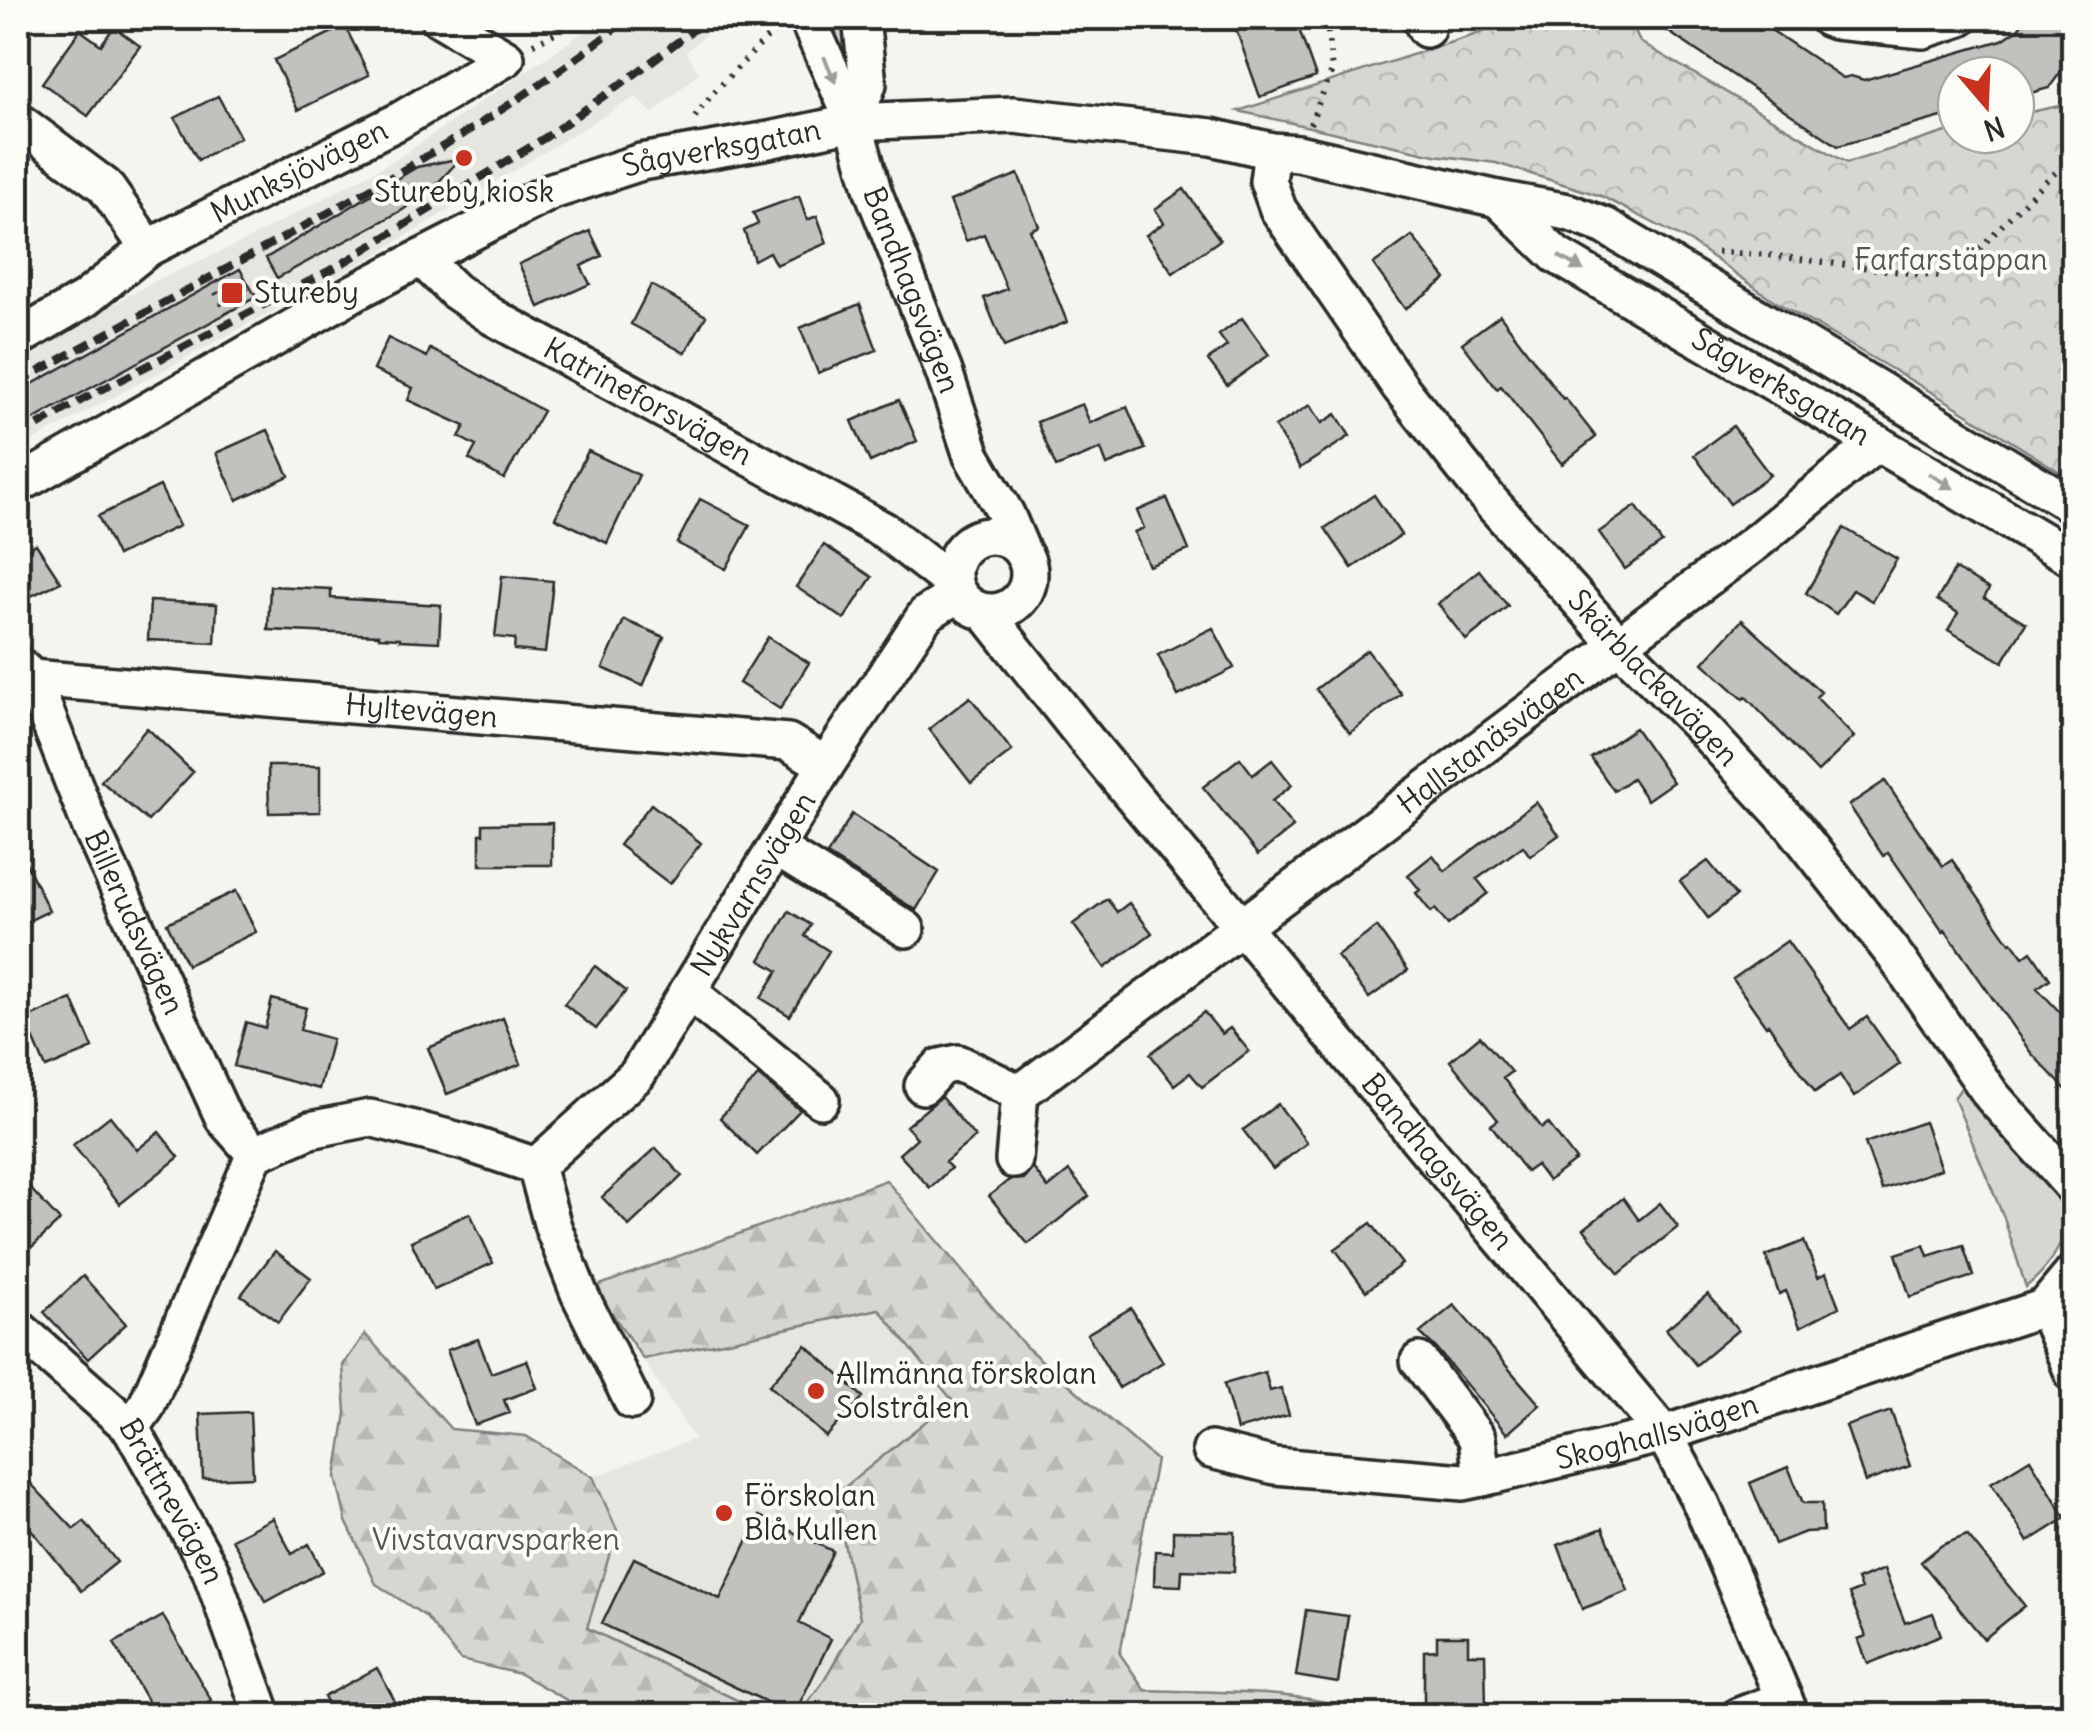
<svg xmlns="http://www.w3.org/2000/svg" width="2091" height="1733" viewBox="0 0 2091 1733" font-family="Delius,sans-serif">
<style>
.built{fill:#e6e5e0}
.green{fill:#d7d6d2;stroke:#81807e;stroke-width:2.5}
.forest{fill:url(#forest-firs);stroke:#81807e;stroke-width:2.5}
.park{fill:url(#park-crowns);stroke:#81807e;stroke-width:2.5}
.building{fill:#c2c1be;stroke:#2b2b2b;stroke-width:2.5}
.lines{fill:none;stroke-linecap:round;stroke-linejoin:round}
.minor-casing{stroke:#2b2b2b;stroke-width:42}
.path{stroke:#2b2b2b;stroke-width:6;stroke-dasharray:2.5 8;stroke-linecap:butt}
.minor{stroke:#fdfcf7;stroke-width:35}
.rail{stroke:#2b2b2b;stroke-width:8;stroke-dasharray:15 8;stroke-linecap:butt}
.oneway{fill:#9e9e9b}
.poi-dot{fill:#c8321e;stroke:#fdfcf7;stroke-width:4}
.labels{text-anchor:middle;stroke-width:8;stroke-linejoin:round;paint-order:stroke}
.street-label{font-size:30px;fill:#2b2b2b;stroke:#fdfcf7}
.poi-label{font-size:30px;fill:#2b2b2b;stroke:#fdfcf7;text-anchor:start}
.park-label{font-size:30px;fill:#565655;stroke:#fdfcf7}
</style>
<defs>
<pattern id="forest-firs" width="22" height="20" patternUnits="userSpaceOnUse" patternTransform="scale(2.5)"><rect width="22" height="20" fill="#d7d6d2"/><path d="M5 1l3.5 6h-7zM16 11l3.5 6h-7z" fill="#b9b8b4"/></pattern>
<pattern id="park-crowns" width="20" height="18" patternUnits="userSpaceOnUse" patternTransform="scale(2.5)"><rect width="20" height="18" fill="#d7d6d2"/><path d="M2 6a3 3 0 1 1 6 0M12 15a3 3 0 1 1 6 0" fill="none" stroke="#b9b8b4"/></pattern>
</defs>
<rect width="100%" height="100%" fill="#f5f4ef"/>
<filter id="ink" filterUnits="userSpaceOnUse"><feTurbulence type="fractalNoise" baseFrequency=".01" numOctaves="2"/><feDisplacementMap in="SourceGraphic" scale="20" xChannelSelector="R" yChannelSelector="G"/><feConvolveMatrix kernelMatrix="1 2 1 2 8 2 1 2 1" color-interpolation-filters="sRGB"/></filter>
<g filter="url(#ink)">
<path class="built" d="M604,18H724L686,52L699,73L653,113L635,97L370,258L18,449V358L159,279L245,241L400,157Z
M879,1309L952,1400L834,1496L860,1618L821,1685L797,1715H768L587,1628L617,1530L593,1477L694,1439L643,1359Z"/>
<path class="green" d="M827,18H849L854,89Z
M1973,1071L2073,1203C2064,1240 2056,1262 2026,1287L2004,1218L1954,1098Z"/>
<path class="forest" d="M886,1180L1025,1346L1156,1460L1120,1654L1145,1690C1212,1693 1306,1688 1367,1715H797L821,1685L860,1618L834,1496L952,1400L879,1309L643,1359L594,1287Z
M365,1334L451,1429L526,1436L593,1477L617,1530L587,1628L768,1715H582L570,1702L520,1674L460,1660L425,1616L376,1584L346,1521L336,1477L346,1413L343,1365Z"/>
<path class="park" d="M1539,18H1630L1640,42L1847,163L1956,129V135H2016V115L2059,106L2073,86V480L1950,403L1776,302L1692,243L1601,196L1496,163L1435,155L1238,111L1483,32Z"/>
<path class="building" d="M1232,18H1295L1316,77L1260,97Z
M1648,18H1753L1843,78L1851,76L1864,80L2002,40L2017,30L2027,18H2074V54L2049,88L2016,97V75H1956V113L1838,146Z
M345,26L369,75L298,110L274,60Z
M114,27L140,46L88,116L42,83L80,30L101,45Z
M218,96L240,137L198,160L175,118Z
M461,158L430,191L401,211L277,278L266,258L417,167Z
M1018,174L1039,226L1030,230L1067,322L1004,347L984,298L1007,289L984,234L966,241L950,201Z
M1184,189L1220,240L1173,273L1146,235L1164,223L1155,209Z
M799,196L807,220L817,216L827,243L776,265L769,252L754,260L744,231L758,224L753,213Z
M590,231L602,256L581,266L590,284L539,307L519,264Z
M1412,236L1446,279L1405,309L1373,264Z
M240,269L256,297L18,428V392Z
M651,285L706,316L685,353L631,324Z
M860,304L877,350L818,373L800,328Z
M1500,315L1563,399L1565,398L1596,437L1562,464L1501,386L1497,389L1462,343Z
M1242,318L1269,355L1227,385L1208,360L1227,346L1219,335Z
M388,338L427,357L430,349L453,360L543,411L504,479L469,459L476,446L459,437L465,426L408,400L413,388L373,370Z
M899,400L917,441L870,462L852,421Z
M1082,404L1090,423L1127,407L1145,449L1107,465L1101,449L1056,467L1037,422Z
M1310,405L1322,423L1336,414L1350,436L1300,468L1275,427Z
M1733,426L1770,475L1730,504L1694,455Z
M268,430L289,476L237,500L216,453Z
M588,451L639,475L607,543L555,518Z
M160,486L179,526L117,556L98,516Z
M1374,495L1401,535L1352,568L1325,528Z
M1167,498L1189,550L1149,566L1134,532L1144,528L1137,511Z
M700,499L750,525L726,569L677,543Z
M1636,506L1662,543L1625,569L1599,532Z
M1844,528L1897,559L1872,601L1853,590L1836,614L1806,593Z
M36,544L61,582L18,602V555Z
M824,545L872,577L844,619L796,587Z
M1955,569L1989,589L1984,598L2026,623L2003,662L1948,630L1958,613L1937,600Z
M1479,570L1508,606L1466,640L1438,604Z
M502,576L553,581L545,653L514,650L515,639L495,637Z
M270,586L331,589V598L441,605L439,642L400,640V638L379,637V635L268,630Z
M150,601L217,604L215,643L148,640Z
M624,620L664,637L643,686L603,668Z
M1742,620L1821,692L1816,697L1854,737L1818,772L1746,697L1743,699L1703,663Z
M1213,628L1234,668L1178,696L1158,655Z
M768,637L809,663L780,709L739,683Z
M1367,650L1401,694L1350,733L1316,689Z
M970,697L1012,751L971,783L929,729Z
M147,728L193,772L148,821L101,781Z
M1635,728L1673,782L1647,800L1632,778L1614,791L1591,758Z
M1240,758L1253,775L1272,760L1292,785L1272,801L1293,827L1258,855L1203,787Z
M268,766H320V812L269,813Z
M1885,781L1943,866L1952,860L2010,943L2012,942L2023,957L2031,951L2050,979L2037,988L2074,1027V1098L2031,1053L1945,930L1943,932L1888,852L1883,856L1849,805Z
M1536,802L1559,835L1530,856L1523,846L1477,879L1488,893L1448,925L1435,909L1431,912L1416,893L1420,890L1408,875L1433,855L1445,871Z
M651,804L701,843L670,884L619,845Z
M852,814L939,872L916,910L827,855Z
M552,823V865H480V834H483V824Z
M18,846L49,911L18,926Z
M1708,861L1736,896L1708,918L1680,881Z
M236,891L256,932L187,965L167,923Z
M1107,899L1117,912L1129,903L1152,933L1105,968L1073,924Z
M789,911L811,925L805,936L829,951L790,1016L761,998L778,971L760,960Z
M1377,927L1408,970L1369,998L1337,956Z
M1787,941L1850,1029L1867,1017L1900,1064L1854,1097L1840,1075L1815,1092L1768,1024L1766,1026L1733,979Z
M595,966L626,991L596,1029L564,1004Z
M72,999L93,1048L46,1068L25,1019Z
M272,999L306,1008L300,1030L332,1039L319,1089L234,1066L246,1022L265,1028Z
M1204,1012L1222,1034L1230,1028L1249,1051L1202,1087L1190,1073L1174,1085L1150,1054Z
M503,1018L521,1064L447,1094L428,1048Z
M1480,1036L1511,1072L1503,1078L1542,1128L1548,1123L1576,1160L1548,1181L1536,1165L1526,1172L1491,1125L1498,1120L1450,1061Z
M758,1076L800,1110L757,1155L720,1118Z
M941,1097L975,1137L945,1162L951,1168L930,1188L899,1154L917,1138L906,1126Z
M1278,1104L1307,1143L1273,1169L1243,1130Z
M110,1116L137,1150L159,1132L179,1157L120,1204L73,1145Z
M1924,1122L1941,1169L1882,1190L1865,1143Z
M656,1148L682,1176L629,1226L602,1197Z
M1033,1168L1048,1188L1069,1171L1089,1196L1028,1244L989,1196L1009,1180L1024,1179Z
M18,1175L60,1221L18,1260Z
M1623,1198L1639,1220L1660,1203L1678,1227L1619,1274L1584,1229Z
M470,1213L493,1263L434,1290L411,1241Z
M1371,1223L1402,1264L1366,1291L1335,1249Z
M1804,1241L1818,1277L1826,1273L1839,1307L1800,1327L1786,1291L1779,1294L1766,1256Z
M1924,1245L1928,1256L1963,1245L1973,1276L1910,1297L1896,1254Z
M275,1251L311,1278L278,1322L241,1295Z
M83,1276L126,1324L88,1359L44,1312Z
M1708,1294L1738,1330L1696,1365L1666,1329Z
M1454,1305L1540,1405L1507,1434L1436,1348L1420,1333Z
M1131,1308L1163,1362L1119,1388L1087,1334Z
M478,1339L491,1373L527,1360L537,1388L504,1400L509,1413L475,1425L447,1350Z
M806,1345L863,1397L826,1437L769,1385Z
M1265,1372L1270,1391L1281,1388L1289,1415L1237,1430L1224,1384Z
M1891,1411L1910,1466L1865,1482L1846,1426Z
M250,1412L253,1477L203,1479L200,1414Z
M2030,1459L2066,1518L2028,1542L1991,1483Z
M1788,1467L1803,1503H1822L1823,1531L1805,1532L1775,1544L1750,1483Z
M18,1470L74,1529L84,1521L117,1562L81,1591L18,1513Z
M759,1516L833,1551L799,1623L831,1639L794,1715L602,1624L634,1558L720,1599Z
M273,1518L292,1554L309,1544L323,1571L266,1602L232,1539Z
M1603,1528L1628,1591L1582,1609L1558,1545Z
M1173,1531L1235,1532L1234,1572L1182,1570L1181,1586L1154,1585L1155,1551L1173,1552Z
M1967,1535L2025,1606L1984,1639L1921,1562L1942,1545Z
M1884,1569L1905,1623L1933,1613L1941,1635L1868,1664L1858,1639L1866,1636L1849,1594L1861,1589L1857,1580Z
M1306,1610L1348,1616L1338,1683L1296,1676Z
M163,1616L211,1700L183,1716H156L114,1643Z
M1437,1636H1468V1654H1485L1486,1708H1424V1651L1437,1650Z
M377,1668L403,1716H334L324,1697Z"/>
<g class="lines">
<g class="minor-casing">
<g id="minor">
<path id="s1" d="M807,18L854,122L873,191L944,372L972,456L1006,514L1023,554"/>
<path d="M1420,18L1426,29"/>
<path d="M1827,18L1835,21L1923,30L1960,18"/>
<path d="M18,121L105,186L148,248"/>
<path d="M854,122L868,84L861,18"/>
<path id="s2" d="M1272,151L1268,181L1278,209L1400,387L1490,501L1618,644L1705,731L1793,826L1895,956L1992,1096L2074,1188"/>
<path id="s3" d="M1499,200L1556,255L2074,559"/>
<path id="s4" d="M421,258L455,291L493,317L885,531L953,584"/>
<path id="s5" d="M18,338L85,299L148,248L397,122L506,58L439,18"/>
<path id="s6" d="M18,485L355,292L421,258L552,191L641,162L769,140L854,122L1014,115L1211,137L1272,151L1298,153L1498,199L1568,212L1605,226L2074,506"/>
<circle cx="991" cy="574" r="38"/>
<path id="s7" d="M985,612L1088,742L1664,1434L1702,1505L1791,1716"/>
<path id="s8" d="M18,665L32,678L788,742L826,765"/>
<path id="s9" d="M32,678L92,830L224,1119L255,1154"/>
<path d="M776,848L906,929"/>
<path d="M688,991L821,1100"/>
<path d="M923,1086L940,1067L958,1063L1020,1093"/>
<path id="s10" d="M1014,1160L1020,1093L1756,542L1877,443"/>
<path d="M536,1166L553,1227L579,1293L632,1401"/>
<path d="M2045,1307L2074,1375"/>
<path id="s11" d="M18,1328L131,1428L210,1569L263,1716"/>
<path d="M1419,1361L1477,1438L1482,1478"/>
<path id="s12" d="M131,1428L146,1407L255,1154L310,1130L370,1118L464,1142L536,1166L637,1075L826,765L926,614L958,594"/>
<path id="s13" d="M1211,1450L1275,1466L1463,1482L1482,1478L1664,1434L2045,1307L2074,1272"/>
<path d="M1739,1716L1784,1699"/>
</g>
</g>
<path class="path" d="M533,44L585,18
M695,117L713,93L770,35L779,29
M1310,124L1332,71L1328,32L1333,18
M1717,252L1768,255L1940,277L1980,248L2041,185L2074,157
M211,283L221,302
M228,314L221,302L250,286"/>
<use href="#minor" class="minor"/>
<path class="rail" d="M18,383C145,311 276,244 403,170C481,124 558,76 628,18
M18,437L82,400L340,265L546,137L635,74L709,18"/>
</g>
<defs><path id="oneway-solid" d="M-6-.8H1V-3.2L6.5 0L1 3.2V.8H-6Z" transform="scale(2.5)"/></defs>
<g class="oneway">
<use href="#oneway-solid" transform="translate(830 70) rotate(66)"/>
<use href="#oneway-solid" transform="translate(1571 263) rotate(30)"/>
<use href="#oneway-solid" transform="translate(1941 481) rotate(31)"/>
</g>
</g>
<g class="poi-dot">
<circle cx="464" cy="158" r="10"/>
<rect x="220" y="281" width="24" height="24" rx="5"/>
<circle cx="816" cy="1391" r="10"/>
<circle cx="724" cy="1513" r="10"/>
</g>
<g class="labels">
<g class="street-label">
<text dy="10" stroke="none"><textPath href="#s6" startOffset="785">Sågverksgatan</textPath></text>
<text dy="10" stroke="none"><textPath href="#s5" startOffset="328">Munksjövägen</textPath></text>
<text dy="10" stroke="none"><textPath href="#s1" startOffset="292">Bandhagsvägen</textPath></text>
<text dy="10" stroke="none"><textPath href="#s3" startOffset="340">Sågverksgatan</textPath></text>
<text dy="10" stroke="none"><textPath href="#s4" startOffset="270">Katrineforsvägen</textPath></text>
<text dy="10" stroke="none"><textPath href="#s2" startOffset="662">Skärblackavägen</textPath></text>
<text dy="10" stroke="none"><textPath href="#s8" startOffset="410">Hyltevägen</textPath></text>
<text dy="10" stroke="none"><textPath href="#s10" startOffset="655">Hallstanäsvägen</textPath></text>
<text dy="10" stroke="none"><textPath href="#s12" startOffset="955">Nykvarnsvägen</textPath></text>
<text dy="10" stroke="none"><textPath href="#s9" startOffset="265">Billerudsvägen</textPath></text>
<text dy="10" stroke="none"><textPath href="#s7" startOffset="712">Bandhagsvägen</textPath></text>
<text dy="10" stroke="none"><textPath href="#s13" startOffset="455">Skoghallsvägen</textPath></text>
<text dy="10" stroke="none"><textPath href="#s11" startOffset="235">Brättnevägen</textPath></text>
</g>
<g class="poi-label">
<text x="464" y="202" text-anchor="middle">Stureby kiosk</text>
<text x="254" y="303">Stureby</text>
<text x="836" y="1384">Allmänna förskolan<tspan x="836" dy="34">Solstrålen</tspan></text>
<text x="744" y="1506">Förskolan<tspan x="744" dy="34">Blå Kullen</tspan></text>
</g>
<g class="park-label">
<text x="1951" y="270">Farfarstäppan</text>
<text x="496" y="1550">Vivstavarvsparken</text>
</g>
</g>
<rect width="2091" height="1733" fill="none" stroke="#fdfcf7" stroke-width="60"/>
<rect x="30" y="30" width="2031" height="1673" fill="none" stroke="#2b2b2b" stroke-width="4" filter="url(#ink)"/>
<g transform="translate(1986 105) rotate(161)"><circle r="48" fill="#fdfcf7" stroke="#a9a8a5" stroke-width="2.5"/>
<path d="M0-8L18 38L0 25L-18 38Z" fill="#c8321e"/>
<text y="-15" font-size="28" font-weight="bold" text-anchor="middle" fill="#2b2b2b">N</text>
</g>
</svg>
